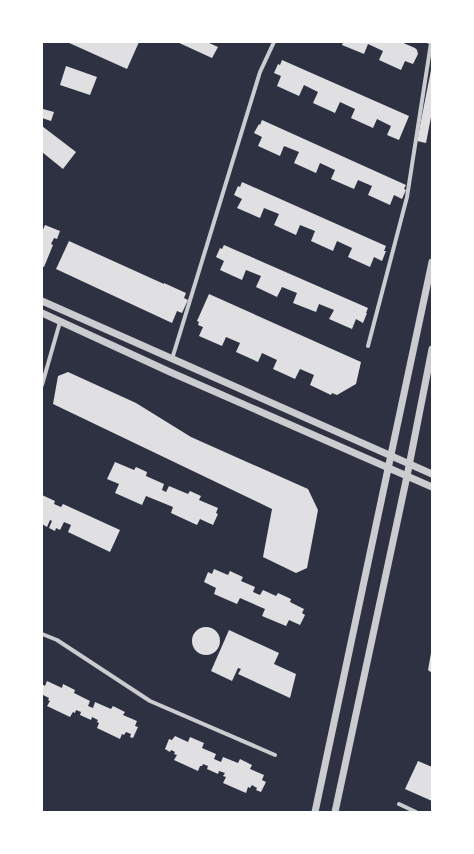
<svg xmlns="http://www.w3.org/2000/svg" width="474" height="854" viewBox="0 0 474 854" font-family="Manrope,sans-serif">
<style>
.building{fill:#e0e0e3}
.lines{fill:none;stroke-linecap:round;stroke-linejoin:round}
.minor{stroke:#caccd0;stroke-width:4}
.tertiary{stroke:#caccd0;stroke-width:7}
</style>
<rect width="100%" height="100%" fill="#2d3142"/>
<path class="building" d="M67,42H139L127,69Z
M177,42H207L218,47L212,58Z
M343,42H401L415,48L417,50L418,54L413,64L405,61L401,70L379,60L383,51L368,44L364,54L342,45Z
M282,60L409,116L399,140L387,135L391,126L377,119L373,128L351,118L355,109L340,102L335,113L313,103L318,92L304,85L299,96L277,86L281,76L274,73L278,64L280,65Z
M66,66L97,77L90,95L60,85Z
M431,70H432V112L426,143L417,141Z
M43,109L54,112L51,121L42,118V113Z
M262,120L406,185L404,189L406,190L402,199L394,195L390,205L368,195L372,186L358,180L354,189L331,179L335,170L320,163L316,173L294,163L299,152L284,146L280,156L258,146L262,137L254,133L259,124L260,125Z
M42,126L76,152L63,169L42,152Z
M242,182L386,246L384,251H386L382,261L374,257L370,267L348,257L352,248L337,241L333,251L311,241L315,231L300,225L296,235L274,225L279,214L264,208L260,218L237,208L242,199L234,195L238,186L240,187Z
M45,225L60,231L57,239L54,238L51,244L53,245L44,267L42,266V232Z
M69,241L164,284V283L186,293L184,298L188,300L182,313L177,311L172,323L56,269Z
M224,245L368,308L366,313H367L363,323L356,319L352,329L329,319L334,310L319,304L316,312L293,303L297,293L282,287L277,297L256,287L261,276L246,270L242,280L220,270L224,261L216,257L220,248L222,249Z
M209,294L361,362L356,384L337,395L332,393L331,395L310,385L314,375L300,369L295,379L273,369L277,360L262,353L258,362L236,352L240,343L226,337L222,346L199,336L203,327L198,325L199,322L197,321Z
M68,372L136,403L191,437L308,489L318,510L307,568L296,573L263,557L272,509L53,404L58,376Z
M115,462L134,470L136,467L147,472L146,476L164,484L162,490L166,492L169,486L188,494L190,491L201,496L199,500L218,508L216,513L218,514L213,525L200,519L197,525L171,513L173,507L146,496L142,505L115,493L119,484L107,479Z
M42,495L55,501L54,504L61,507L63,504L120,530L110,552L68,532L71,525L64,522L60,530L56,528L55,531L49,528L52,521L50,520L47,527L42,524Z
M214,569L228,575L230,571L243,577L241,581L255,587L253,592L260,595L263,590L276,596L278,593L291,599L290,602L304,609L302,613L305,615L300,625L289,620L286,626L262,616L265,609L240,598L237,604L214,594L216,588L204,582L208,572L212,574Z
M192 641a14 14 0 1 1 28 0a14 14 0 1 1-28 0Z
M229,630L279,653L274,664L296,674L290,698L238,674L241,669L238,668L232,681L211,671Z
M431,653H432V673L428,670Z
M47,681L62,688L63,684L75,690L74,693L90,701L88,706L93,708L95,702L111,709L113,706L125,712L123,715L137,721L135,726L138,727L133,738L130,737L131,734L126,732L124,735L122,734L120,739L97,728L99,723L97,722L98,720L92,717L91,720L80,715L81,712L76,710L75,713L73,712L70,717L47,706L50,701L48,700L49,698L43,695L42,698V684L45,686Z
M175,736L188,742L190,737L204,743L202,748L216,754L214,759L221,762L223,757L238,763L240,759L252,765L250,769L264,775L262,780L266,782L261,792L256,790L257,788L252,785L250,788L248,787L246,793L223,783L226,777L223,776L225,773L219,771L218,774L207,769L208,766L203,764L202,766H200L198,771L174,760L177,755L174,754L175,752L171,750L170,752L165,749L169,739L172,740Z
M418,761L432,767V801L405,789Z"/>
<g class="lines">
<path class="minor" d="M368,346L407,197L431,43L429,42
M172,359L260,72L274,42
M42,385L60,322
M42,634L57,640L150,701L275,755
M399,804L416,812"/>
<path class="tertiary" d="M42,301L432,474
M42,313L170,372L432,487
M315,812L432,262
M335,812L407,476L432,349"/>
</g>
<rect width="474" height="854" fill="none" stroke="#ffffff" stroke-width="86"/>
</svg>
